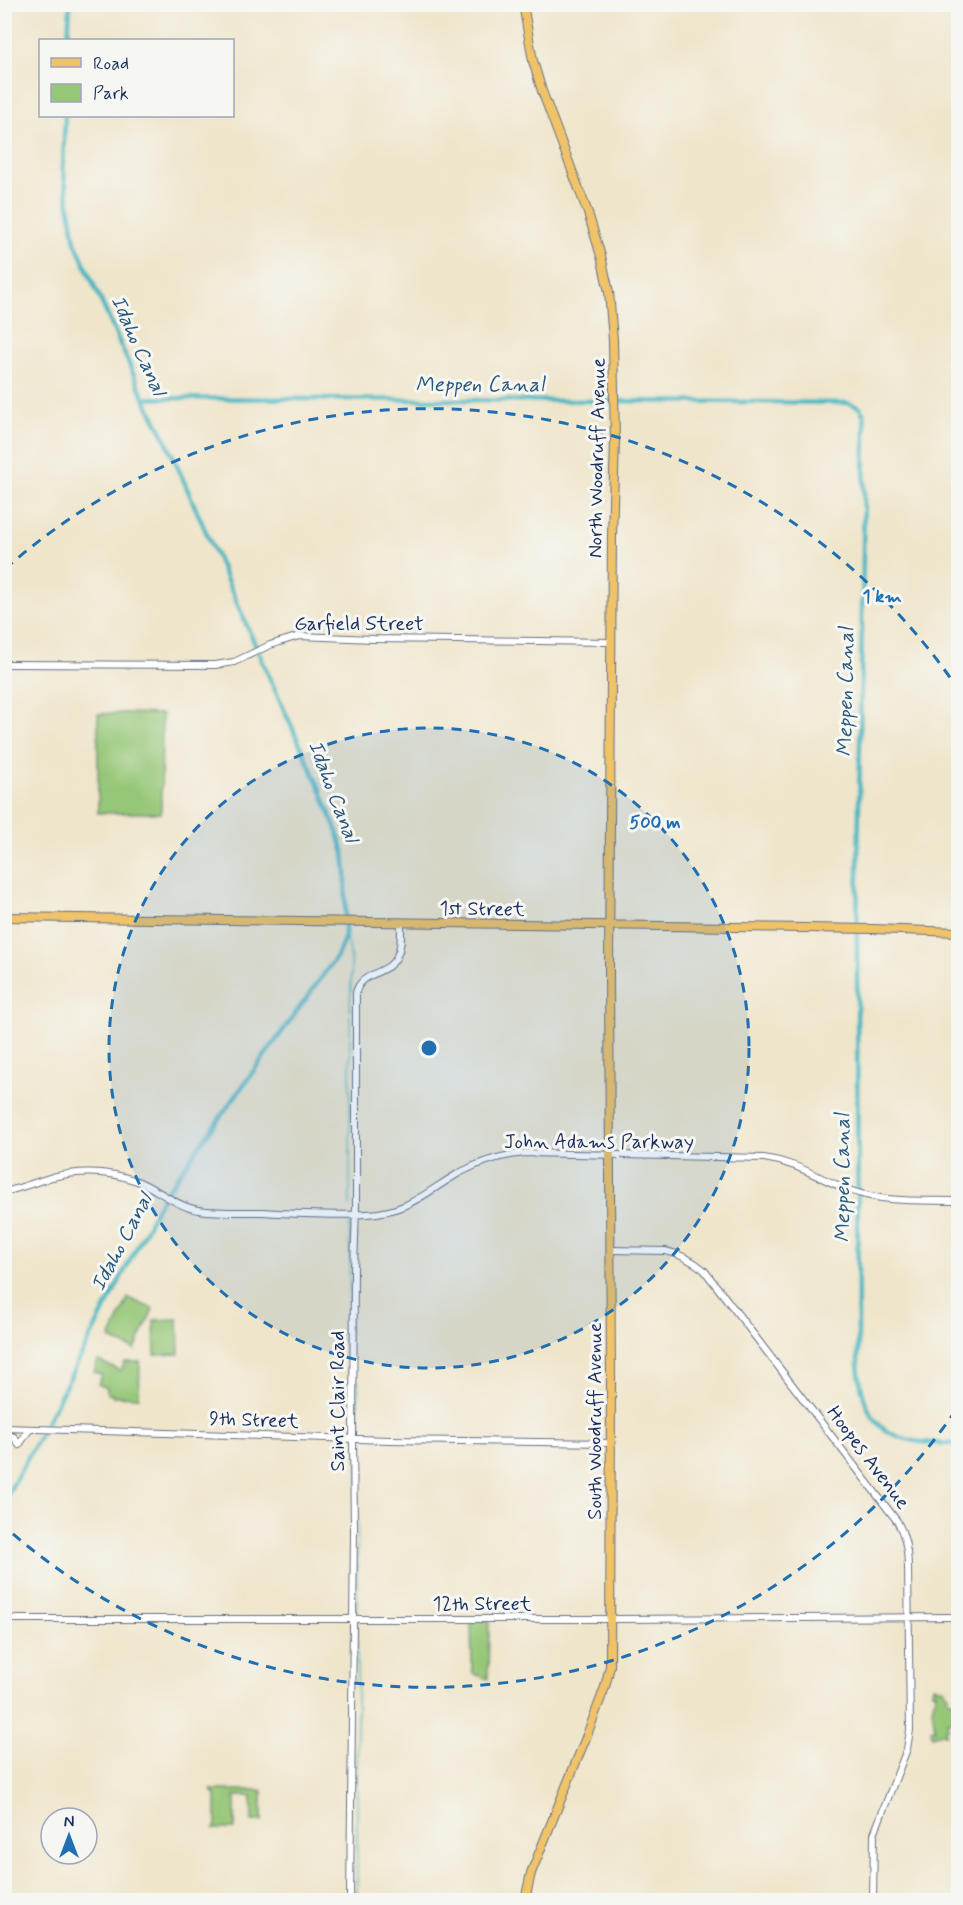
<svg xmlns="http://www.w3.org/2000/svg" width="963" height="1905" viewBox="0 0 963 1905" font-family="Mynerve,sans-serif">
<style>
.green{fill:#96c777;stroke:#587b6a;stroke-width:1.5}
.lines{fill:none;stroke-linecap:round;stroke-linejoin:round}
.stream{stroke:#47b6c1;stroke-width:1.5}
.canal{stroke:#47b6c1;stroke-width:4.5}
.minor-casing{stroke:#656f84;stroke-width:8}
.major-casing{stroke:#656f84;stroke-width:10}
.minor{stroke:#fff;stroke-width:6}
.major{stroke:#f1c369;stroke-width:8}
.ring{fill:none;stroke:#1f6fb2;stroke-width:3;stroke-dasharray:10 8}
.labels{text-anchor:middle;stroke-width:6;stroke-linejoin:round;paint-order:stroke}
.street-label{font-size:20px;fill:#1b2f5e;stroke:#f6f6f2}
.water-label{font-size:21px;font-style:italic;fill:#28587c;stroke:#f6f6f2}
.centre{fill:#1f6fb2;stroke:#f6f6f2;stroke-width:3}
.ring-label{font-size:18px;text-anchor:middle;font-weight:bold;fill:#1f6fb2;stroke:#f6f6f2;stroke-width:6;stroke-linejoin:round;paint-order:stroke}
</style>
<rect width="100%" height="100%" fill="#f6f6f2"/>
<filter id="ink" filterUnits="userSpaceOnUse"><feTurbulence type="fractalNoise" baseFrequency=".0167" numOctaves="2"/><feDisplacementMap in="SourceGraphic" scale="12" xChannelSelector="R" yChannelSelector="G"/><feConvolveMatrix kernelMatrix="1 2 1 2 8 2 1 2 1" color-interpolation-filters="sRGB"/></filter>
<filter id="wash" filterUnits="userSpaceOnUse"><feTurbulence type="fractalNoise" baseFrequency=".008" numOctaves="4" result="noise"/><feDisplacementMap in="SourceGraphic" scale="24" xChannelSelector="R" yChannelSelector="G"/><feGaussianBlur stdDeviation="1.35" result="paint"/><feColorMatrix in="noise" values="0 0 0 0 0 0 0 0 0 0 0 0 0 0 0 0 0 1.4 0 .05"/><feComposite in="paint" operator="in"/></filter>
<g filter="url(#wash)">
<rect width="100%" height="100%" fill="#efe5ca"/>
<path class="green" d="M125,713L162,714L161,813H98V714Z
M128,1298L153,1309L135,1350L110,1339Z
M178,1319L179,1354L155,1355L154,1320Z
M98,1361L121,1371L125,1362H140L139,1397L112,1396V1394H107V1388L98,1384L102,1375L94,1372Z
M471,1619H489L488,1679L474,1674L472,1670Z
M933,1686L945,1689V1692L948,1694L947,1699L958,1702V1719L947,1722L948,1728L945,1729L946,1734L942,1733L932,1736L931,1730L935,1729L932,1709L936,1692L932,1691Z
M211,1790H262V1821H252V1796H235V1829H214L216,1825V1795Z"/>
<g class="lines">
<path class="stream" d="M345,937C355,951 350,992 350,1011
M350,1206V1015
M349,1374L350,1223
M358,1426V1381
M357,1611L358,1445
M357,1895V1624"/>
<path class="canal" d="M68,40L70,4
M144,398L757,402L848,403L859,407L864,415L865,427L857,936L858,1365C865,1436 894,1443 958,1444
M4,1501L47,1422L163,1196L337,956L345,937L346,873L344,853L339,837L321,791L271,681L165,438L144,398L75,242L63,168L65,116"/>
</g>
</g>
<g filter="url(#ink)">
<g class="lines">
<g class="minor-casing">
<path id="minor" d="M4,664L215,665L234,662L270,645L299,636L374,639L611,642
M4,1192C21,1188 36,1182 52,1177C81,1170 110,1171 137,1181C158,1189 177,1207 199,1210C219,1213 242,1212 263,1212C297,1214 332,1216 367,1214C409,1212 427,1191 461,1172C482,1161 503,1155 526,1153L764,1158C800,1163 820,1180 852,1191C885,1203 923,1200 958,1201
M610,1250L665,1251C681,1254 692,1260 704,1270L897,1521C905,1535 908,1549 908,1566L910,1730L907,1749L874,1834L873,1900
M4,1428L390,1440L611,1443
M4,1433L14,1437L19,1445L29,1430L32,1429
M4,1619H621L958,1617
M350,1900L354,1531L353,1438L354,1270L356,1206V993C360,971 389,975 397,956C402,946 401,934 401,923"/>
</g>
<g class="major-casing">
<path id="major" d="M523,4L533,61L542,91L588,213L601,256L609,292L613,340L615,441L612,536L609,968L611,1385L610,1666L605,1687L587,1735L531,1873L525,1900
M4,917L873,929L958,932"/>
</g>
<use href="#minor" class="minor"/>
<use href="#major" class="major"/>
</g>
</g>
<circle cx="429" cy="1048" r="320" fill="#1f6fb2" fill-opacity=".12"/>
<g class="ring">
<circle cx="429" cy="1048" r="320"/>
<path d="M956 1410A640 640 0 0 1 5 1527M5 569A640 640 0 0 1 956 686"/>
</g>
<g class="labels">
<g class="street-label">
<text transform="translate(596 458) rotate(-89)" y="7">North Woodruff Avenue</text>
<text x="359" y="630">Garfield Street</text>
<text transform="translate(482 908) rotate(1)" y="7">1st Street</text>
<text x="599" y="1148">John Adams Parkway</text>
<text transform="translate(337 1401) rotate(-90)" y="7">Saint Clair Road</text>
<text transform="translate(254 1419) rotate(2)" y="7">9th Street</text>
<text transform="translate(594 1421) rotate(-90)" y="7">South Woodruff Avenue</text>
<text transform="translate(869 1457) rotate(53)" y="7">Hoopes Avenue</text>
<text x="482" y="1610">12th Street</text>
</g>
<g class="water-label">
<text transform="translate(139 345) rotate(66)" y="7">Idaho Canal</text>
<text x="480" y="391">Meppen Canal</text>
<text transform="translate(845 692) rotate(-89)" y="7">Meppen Canal</text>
<text transform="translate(334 791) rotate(69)" y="7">Idaho Canal</text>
<text transform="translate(842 1178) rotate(-90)" y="7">Meppen Canal</text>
<text transform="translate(121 1242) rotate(-62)" y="7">Idaho Canal</text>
</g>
</g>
<circle cx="429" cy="1048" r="9" class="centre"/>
<g class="ring-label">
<text x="882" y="602">1 km</text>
<text x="655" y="828">500 m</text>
</g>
<rect width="963" height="1905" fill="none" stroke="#f6f6f2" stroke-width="24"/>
<rect x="39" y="39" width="195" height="78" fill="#f6f6f2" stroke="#9ea6b7" stroke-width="1.5"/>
<rect x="51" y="58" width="30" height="9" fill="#f1c369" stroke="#9ea6b7" stroke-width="1.5"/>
<text x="93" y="69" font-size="18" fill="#1b2f5e">Road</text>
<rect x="51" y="84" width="30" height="18" fill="#96c777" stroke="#9ea6b7" stroke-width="1.5"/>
<text x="93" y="99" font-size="18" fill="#1b2f5e">Park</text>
<g transform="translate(69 1836)"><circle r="28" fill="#f6f6f2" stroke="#9ea6b7" stroke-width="1.5"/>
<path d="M0-4.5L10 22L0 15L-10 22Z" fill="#1f6fb2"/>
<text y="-9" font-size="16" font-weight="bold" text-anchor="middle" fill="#1b2f5e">N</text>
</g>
</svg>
